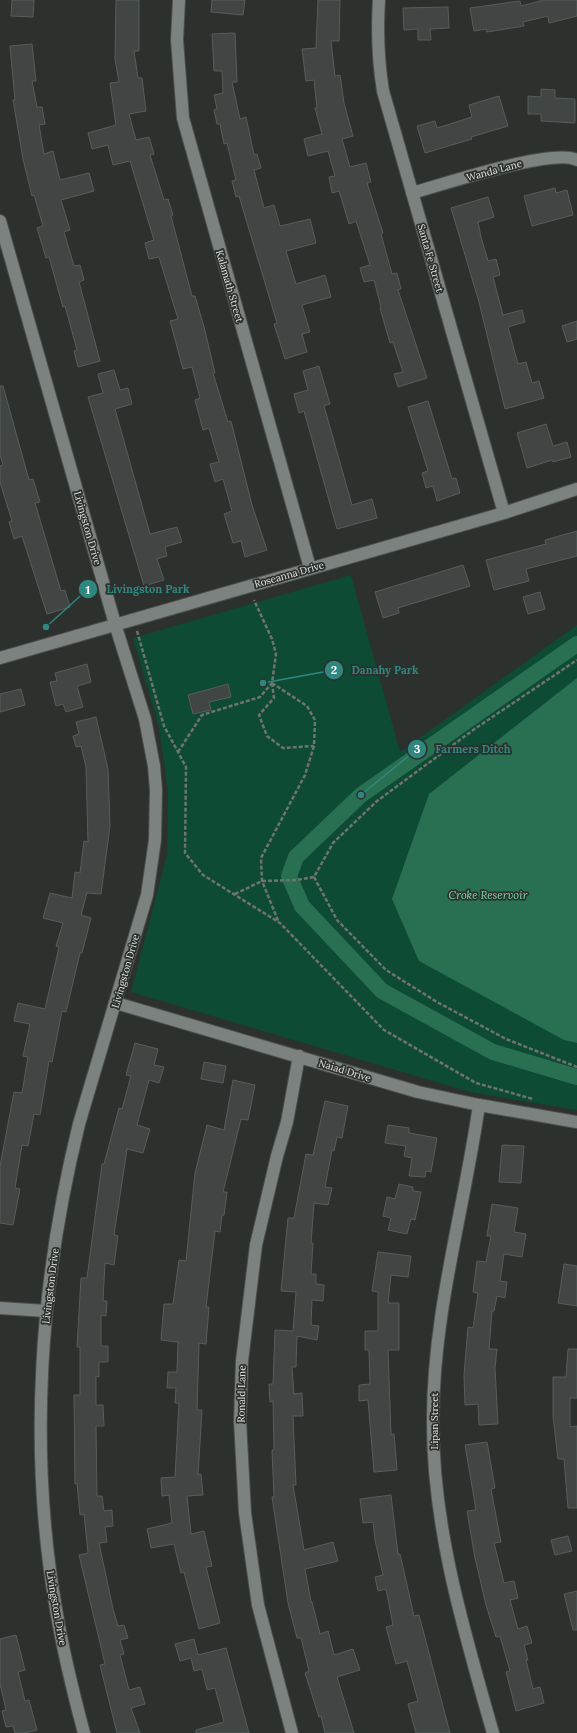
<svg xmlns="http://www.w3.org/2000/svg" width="577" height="1733" viewBox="0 0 577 1733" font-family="Lora,serif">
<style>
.green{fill:#0e4b34}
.water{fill:#297052}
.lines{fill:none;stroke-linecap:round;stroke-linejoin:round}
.canal{stroke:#297052;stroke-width:16}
.building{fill:#414644;stroke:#575d5a}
.street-casing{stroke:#4b4e4d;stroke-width:14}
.path{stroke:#6f7371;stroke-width:2.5;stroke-dasharray:4 2;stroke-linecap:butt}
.street{stroke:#7c827f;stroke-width:12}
.labels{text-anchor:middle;stroke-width:3.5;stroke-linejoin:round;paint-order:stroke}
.street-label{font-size:10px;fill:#e3e6e5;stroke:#2c312e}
.water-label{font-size:11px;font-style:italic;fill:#74d9aa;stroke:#2c312e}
.leader{fill:none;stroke:#2f8780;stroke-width:1.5}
.callout-dot{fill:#2f8780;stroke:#2c312e;stroke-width:1.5}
.mark-label{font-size:12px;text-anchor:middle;font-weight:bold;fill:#fff}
.callout-label{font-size:11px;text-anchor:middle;font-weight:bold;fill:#2f8780;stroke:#2c312e;stroke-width:3.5;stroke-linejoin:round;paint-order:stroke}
</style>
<rect width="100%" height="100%" fill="#2c312e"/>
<path class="green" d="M351,575L400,752L577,625V1110L470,1092L131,992L167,855L168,793L159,727L133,638Z"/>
<path class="water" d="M577,678V1043L564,1040L419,961L392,899L429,794Z"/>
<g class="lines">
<path class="canal" d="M577,644L361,795L296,857L289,876L302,906L382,991L493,1052L577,1077"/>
</g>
<path class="building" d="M12,0H34L33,17L11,16Z
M116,0H139V51H134L138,78H142L146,111L129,114L136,140L149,137L154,154L150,155L164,200L168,199L173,215L171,216L192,296H195L204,327L215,373H213L228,422L231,421L252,505L267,550L245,557L241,541L233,543L224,514L232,511L223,479L215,482L210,464L219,462L209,428L203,430L195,400L200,398L192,367L183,369L170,321L178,319L159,257L149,259L145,243L154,240L130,161L113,165L108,145L92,149L88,133L116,125L110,83L119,82L115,59Z
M212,0H245L243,15L211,12Z
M318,0H340L339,41H331L335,76L340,75L344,103L353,136L342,139L350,167L366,163L371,182L367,183L383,233L381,234L392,274L397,273L401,289L398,290L427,378L398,387L394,374L403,372L393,342L390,343L380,308L381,307L374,280L364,282L360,268L370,265L356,221L349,224L339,191L332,193L329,177L335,176L328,151L308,156L304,139L322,134L315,108H317L314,80L306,81L302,49L316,48Z
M544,0H577V16L549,23L548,16L523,22L524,26L487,32L486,29L474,31L470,8L520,1L521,6Z
M448,7L449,28L430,29L431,40H418V29L404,30L403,8Z
M235,33L237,82H232L240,119L246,117L254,155L257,154L261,168L254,170L264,208L274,205L280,226L310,219L316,243L286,251L296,284L325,275L331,297L302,305L310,332L302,334L307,352L285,359L274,324L277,323L239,196L236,197L232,181L236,180L227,143L224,144L220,124H217L214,110L217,109L214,95L223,93L222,71H214L212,34Z
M32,44L36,81H32L37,107H42L45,124L39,125L44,154L53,151L60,180L89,173L94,191L61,200L70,230L64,232L74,266L80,265L84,280L79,282L100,361L78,367L74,351L77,350L65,306L63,307L49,257L46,258L37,228L43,226L34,195L32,196L23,159L13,100H15L10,46Z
M541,89L555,90V98L575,99V123L541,121V114H528V96L541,97Z
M499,96L508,126L471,137L472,139L425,153L417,126L435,121L437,128L472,117L469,105Z
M555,188L556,193L567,190L573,215L532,226L524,196Z
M488,197L494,217L478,222L481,237L488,261L496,259L500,275L493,277L503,315L522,310L525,322L508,327L518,364L526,362L532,383L539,381L544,398L505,409L479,302L451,208Z
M577,321V339L567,342L562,326Z
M319,366L330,404L324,406L352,505L372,499L377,518L337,529L304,411L299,413L294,394L308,390L303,371Z
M114,370L120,390L128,388L132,404L115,409L150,534L177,527L182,542L165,547L167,556L157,559L164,580L144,586L88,397L103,393L98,374Z
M0,386H3L29,480L33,479L40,502L35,503L61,591L65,590L70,607L47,614L22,536L14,539L9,522L12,521L0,482V466L3,465L0,454Z
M428,401L452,479L456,478L460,493L437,501L433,486L426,488L422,473L428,471L408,407Z
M546,424L553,446L567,442L571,457L553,462L552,460L527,468L517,433Z
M577,531V556L526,569L529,581L494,590L486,560L546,544L545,540Z
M463,565L470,586L398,608L399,613L383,618L375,592Z
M540,592L545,609L528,614L523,597Z
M87,664L91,682L77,686L83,707L66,712L63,704L56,706L50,682L57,681L55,673Z
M228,684L231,697L209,702L211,710L193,714L188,695Z
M21,689L25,705L0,712V694Z
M96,717L108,769L110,826L101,894L87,893L81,915L91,918L82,953H80L66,1012L62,1011L52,1062L49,1061L40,1115L34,1114L28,1146L22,1145L15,1188L20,1189L13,1225L0,1223V1166L14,1092L22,1093L28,1057L23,1056L30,1024L14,1021L18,1003L45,1009L59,947L56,946L63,923L43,918L50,893L72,898L75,872L80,873L84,841L88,842L86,767L81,746L76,747L73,736L79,734L76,722Z
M135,1043L158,1049L154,1065L164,1067L159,1083L149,1080L137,1125L150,1129L143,1153L127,1149L114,1235L118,1236L114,1265L105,1263L103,1301H107L106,1316L101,1315V1346H108V1362H99V1377L96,1376V1405H103L104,1426H96L97,1496H102L104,1511L112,1510L113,1526L105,1527L107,1542L99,1543L113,1609L118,1626L124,1625L128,1638L120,1640L124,1654L120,1655L129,1690L140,1687L145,1704L131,1708L140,1733H117L100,1665L105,1664L79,1555L88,1553L84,1514L80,1515L77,1483L75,1484L74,1395H80V1347H77L81,1278H87L102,1164H104L119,1108L122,1109L131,1076L126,1075Z
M204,1062L226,1066L223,1083L201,1079Z
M233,1080L255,1085L248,1120L241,1119L223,1192H227L224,1215H222L220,1232L215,1231L206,1307H209L206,1344L199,1343L197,1410H202L198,1475L201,1474L203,1495L187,1496L191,1534L204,1531L212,1566L206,1567L220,1623L199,1629L184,1572L181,1573L174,1544L151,1548L147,1529L172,1523L169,1495L162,1496L161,1478L175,1477L179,1403H175L176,1388H167L168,1372H177L178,1342L161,1340L164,1304H173L179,1260L186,1261L195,1173L207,1125L224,1130Z
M325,1101L348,1106L342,1138L337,1137L334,1151L332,1150L325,1187L332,1188L328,1205L314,1203L311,1243H313L311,1274H316V1284L324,1285L323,1301L312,1300L311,1325L319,1326L317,1340L297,1336L296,1367H292L294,1394L302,1393L303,1416H293L296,1485H293L304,1550L333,1542L338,1561L305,1569L311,1602H312L320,1634L328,1631L334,1655L353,1649L360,1670L337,1677L354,1733H325L321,1716L319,1717L305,1673L309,1671L301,1638H297L288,1603L272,1497H274L272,1450L274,1449L273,1401L270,1402L269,1384H273L275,1330L293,1331L296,1292L281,1291L288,1218H294L306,1154L313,1155Z
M388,1125L409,1128V1133L437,1138L431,1172L426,1171L425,1177L409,1176L412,1158L404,1156L406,1146L385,1143Z
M502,1145L524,1146L521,1183L499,1182Z
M399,1184L413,1187V1191L421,1192L415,1220L411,1219L407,1234L388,1230L391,1218L383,1216L387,1197L395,1199Z
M492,1204L518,1208L514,1232L526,1234L522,1257L504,1254L500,1281L507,1282L505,1298L497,1296L494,1311H492L489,1349H497L495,1368L498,1424L479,1425L478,1404L465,1405L464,1375L468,1327L473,1328L478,1293L473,1292L477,1261L486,1262L491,1236H487Z
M378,1252L411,1256L408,1277L391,1275L388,1303H399V1350H388L391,1435L394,1434L397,1470L374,1472L368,1400L359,1401V1385L370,1384L369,1350H365V1331H378V1292L372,1291Z
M564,1264L577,1266V1306L558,1303Z
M568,1349H577V1398H570V1427L577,1426V1508H568L564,1459H558L553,1416V1377H566Z
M487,1442L495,1488L491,1489L501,1542L494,1543L504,1583L514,1581L518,1598L510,1600L518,1629L527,1626L532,1643L524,1645L528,1660H526L533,1689L540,1687L544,1703L516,1711L506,1672L510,1671L500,1636L496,1637L486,1605L475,1558L467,1511L476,1510L465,1445Z
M391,1495L398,1554H400L414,1616L419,1615L450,1733H416L408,1704L418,1701L407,1661L396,1664L386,1627L393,1625L386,1589L378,1591L375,1577L383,1575L375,1540L373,1522L363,1523L360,1499Z
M568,1536L572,1551L555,1555L551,1540Z
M577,1591V1630H573L564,1594Z
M16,1635L25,1670L18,1672L25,1701L29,1700L37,1730L25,1733H15L13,1726L6,1727L2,1711L6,1710L0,1684V1639Z
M194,1639L198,1655L226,1648L249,1733H196V1730L224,1722L215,1688L207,1690L202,1669L194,1671L191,1658L180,1661L175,1644Z"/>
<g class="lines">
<g class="street-casing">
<path id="street" d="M179,0L177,40L183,118L310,568
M379,0C377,31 378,60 383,91L504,513
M412,193C442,185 554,147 577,160
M0,221L115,624L145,719L154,766L156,790L155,840L147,895L79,1124C40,1282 28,1449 56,1609C63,1651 73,1692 84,1733
M0,658L504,513L577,489
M116,1003L418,1092L479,1105L577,1122
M479,1105C464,1210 433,1313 433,1419C432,1526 464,1631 493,1733
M0,1308L46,1311
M292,1733L258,1605L245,1513L240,1421L242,1361L256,1245L277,1156L287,1122L299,1056"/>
</g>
<path class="path" d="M137,631L164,726L186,767L185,853L203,875L280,923L384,1030L476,1083L533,1099
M272,683L307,706L315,720L314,746L305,775L261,858L262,881L279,923
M272,683L274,698L259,715L267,736L283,748L314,746
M178,752L202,715L260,697L272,683L276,654L272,639L254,600
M314,877L337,920L386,970L437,1002L506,1039L577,1067
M235,894L262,881L297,880L314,877L333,843L377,801L476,728L577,660"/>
<use href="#street" class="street"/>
</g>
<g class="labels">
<g class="street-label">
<text transform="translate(494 170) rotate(-15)" y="4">Wanda Lane</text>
<text transform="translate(431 258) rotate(74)" y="4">Santa Fe Street</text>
<text transform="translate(230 286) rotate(74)" y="4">Kalamath Street</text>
<text transform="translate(88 528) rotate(74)" y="4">Livingston Drive</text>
<text transform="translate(289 574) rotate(-16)" y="4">Roseanna Drive</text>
<text transform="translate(125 971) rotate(-74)" y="4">Livingston Drive</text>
<text transform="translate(345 1070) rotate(17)" y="4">Naiad Drive</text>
<text transform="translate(50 1286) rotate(-83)" y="4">Livingston Drive</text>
<text transform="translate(241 1394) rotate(-89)" y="4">Ronald Lane</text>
<text transform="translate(434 1421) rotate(-90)" y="4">Lipan Street</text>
<text transform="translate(57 1608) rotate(80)" y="4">Livingston Drive</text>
</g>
<g class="water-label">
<text x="488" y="899">Croke Reservoir</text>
</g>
</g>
<path class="leader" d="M46 627L88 589M263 683L334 670M361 795L417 749"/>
<g class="callout-dot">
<circle cx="46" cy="627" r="4"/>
<circle cx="263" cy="683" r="4"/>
<circle cx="361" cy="795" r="4"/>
<circle cx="88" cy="589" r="10"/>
<circle cx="334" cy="670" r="10"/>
<circle cx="417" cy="749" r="10"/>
</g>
<g class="mark-label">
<text x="88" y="594">1</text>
<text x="334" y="674">2</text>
<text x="417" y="753">3</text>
</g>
<g class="callout-label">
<text x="148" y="593">Livingston Park</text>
<text x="385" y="674">Danahy Park</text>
<text x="473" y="753">Farmers Ditch</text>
</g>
</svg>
